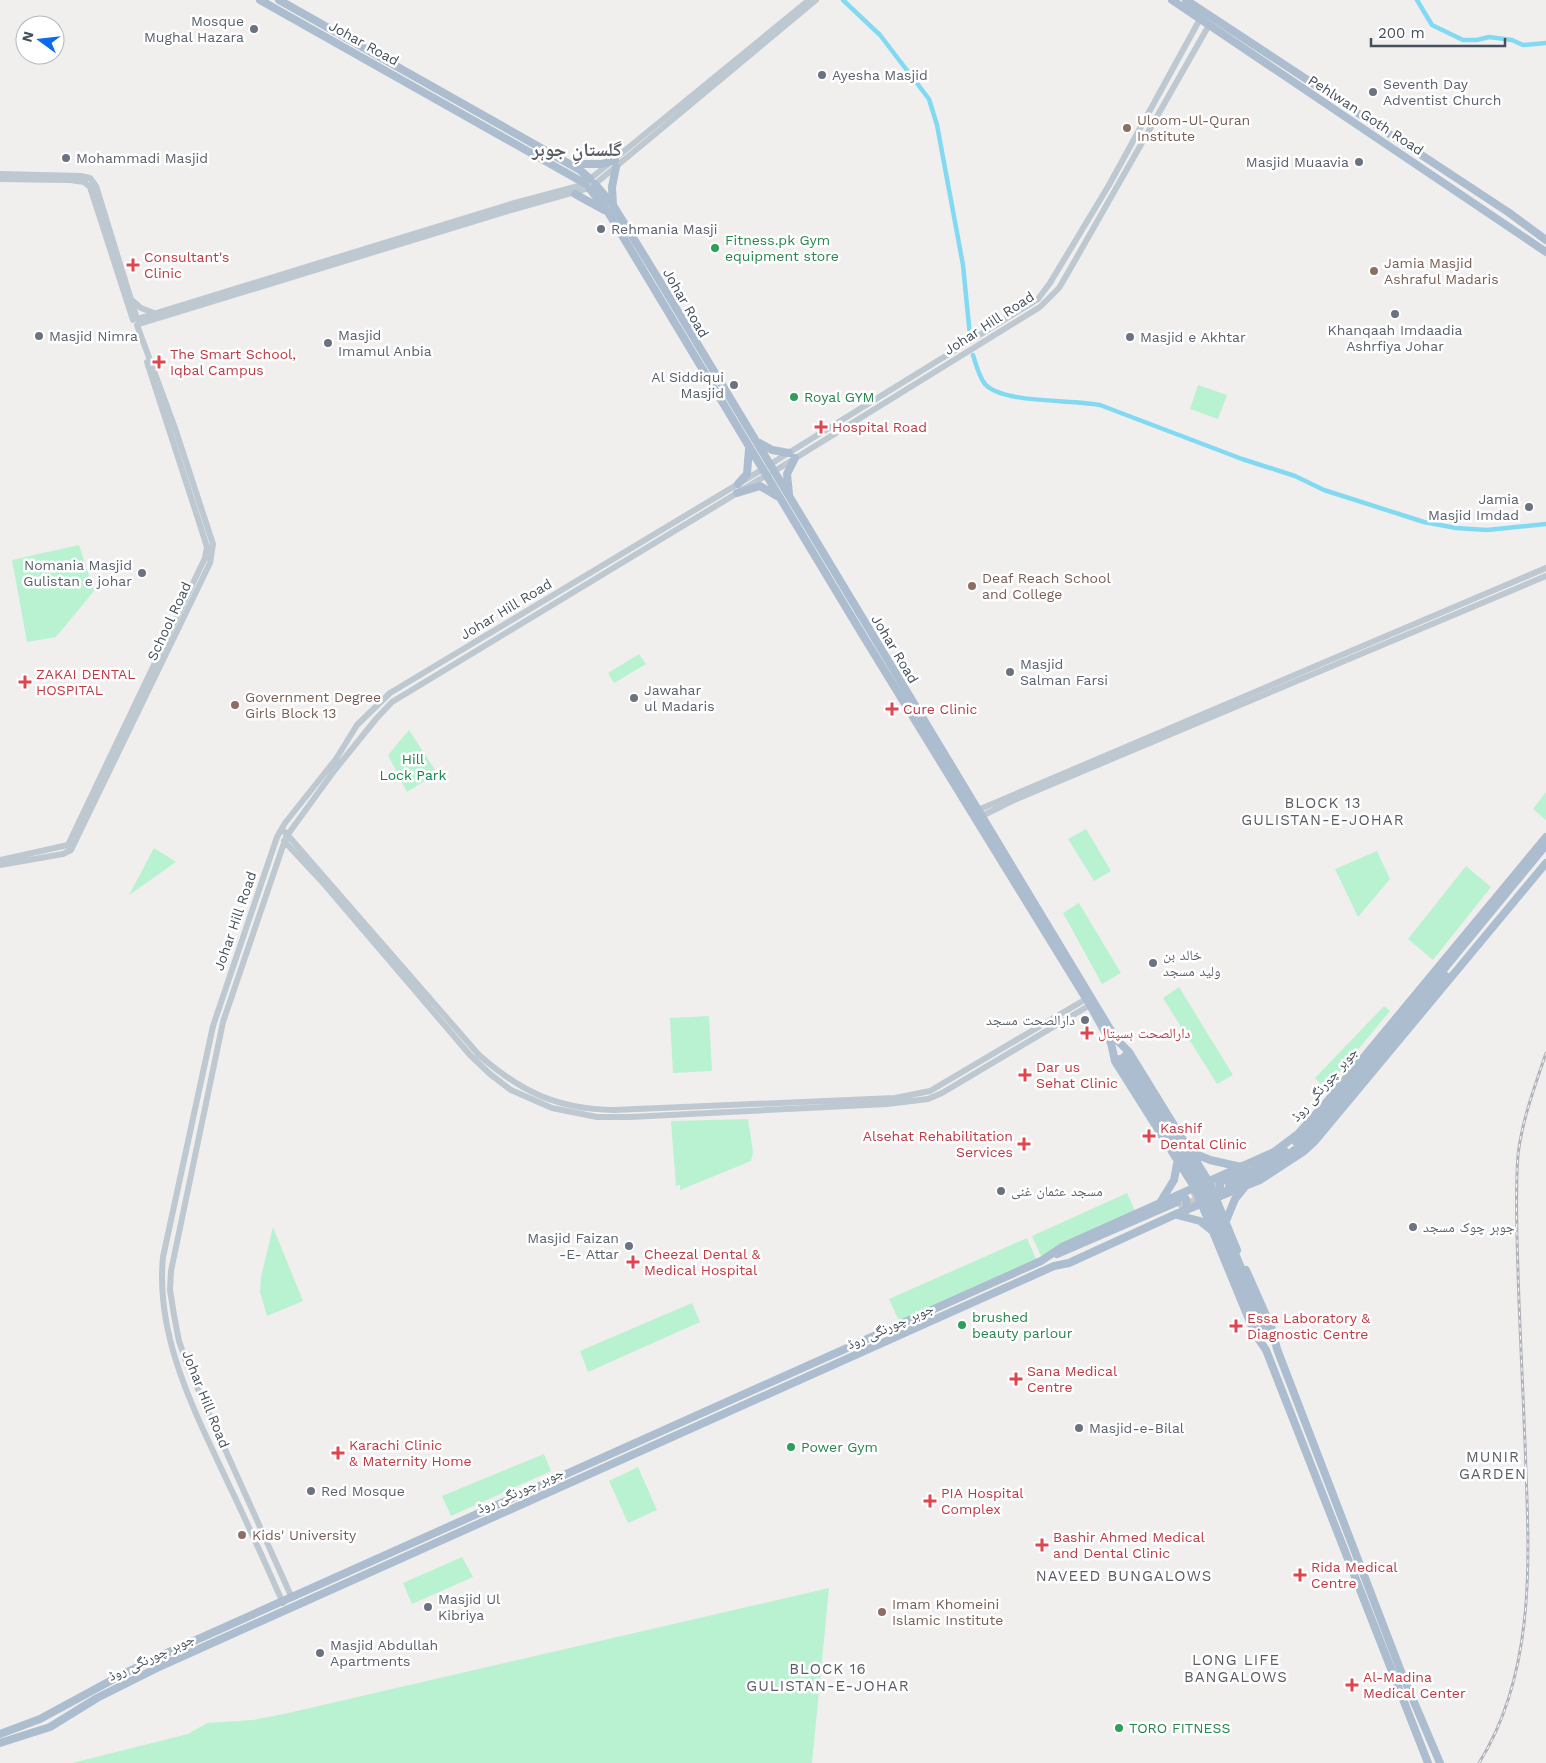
<svg xmlns="http://www.w3.org/2000/svg" width="1546" height="1763" viewBox="0 0 1546 1763" font-family="'Work Sans','Noto Naskh Arabic',sans-serif">
<style>
.green{fill:#b9f2d0}
.lines{fill:none;stroke-linecap:round;stroke-linejoin:round}
.canal{stroke:#82daf2;stroke-width:4.5}
.major-tunnel{stroke:#c6c7ca;stroke-width:8;stroke-dasharray:8 4;stroke-linecap:butt}
.minor{stroke:#bdc8d1;stroke-width:6}
.major{stroke:#abbdcf;stroke-width:8}
.rail-casing{stroke:#b0b3b9;stroke-width:3}
.rail{stroke:#fff;stroke-width:1;stroke-dasharray:4;stroke-linecap:butt}
.major-bridge{stroke:#abbdcf;stroke-width:8}
.worship-dot{fill:#6b7280;stroke:#fff;stroke-width:2}
.education-dot{fill:#8d6e63;stroke:#fff;stroke-width:2}
.leisure-dot{fill:#2e9e5b;stroke:#fff;stroke-width:2}
.health-dot{fill:#e0444e;stroke:#fff;stroke-width:2}
.labels{text-anchor:middle;stroke-width:5;stroke-linejoin:round;paint-order:stroke}
.worship-label{font-size:14px;fill:#5b616d;stroke:#fff;text-anchor:start}
.street-label{font-size:14px;fill:#45515d;stroke:#fff}
.education-label{font-size:14px;fill:#785e54;stroke:#fff;text-anchor:start}
.leisure-label{font-size:14px;fill:#27864d;stroke:#fff;text-anchor:start}
.health-label{font-size:14px;fill:#be3a42;stroke:#fff;text-anchor:start}
.park-label{font-size:14px;fill:#10844b;stroke:#fff}
.neighbourhood-label{font-size:15px;letter-spacing:1px;fill:#5a5e64;stroke:#fff}
.district-label{font-size:19px;font-weight:bold;fill:#5a5e64;stroke:#fff}
</style>
<rect width="100%" height="100%" fill="#f1eeee"/>
<path class="green" d="M1198,385L1227,395L1218,419L1190,409Z
M79,545L94,591L56,637L27,642L12,560Z
M639,654L646,664L614,683L608,673Z
M409,730L437,773L407,792L388,755Z
M1546,792V820L1533,809Z
M1086,829L1111,871L1094,881L1068,839Z
M154,848L176,862L129,895Z
M1377,851L1390,879L1358,917L1335,869Z
M1466,866L1491,887L1433,960L1408,939Z
M1079,903L1121,973L1102,984L1063,913Z
M1179,987L1233,1075L1217,1084L1163,998Z
M1384,1006L1390,1011L1325,1089L1315,1078Z
M709,1016L712,1071L673,1073L670,1018Z
M748,1119L753,1152L751,1161L680,1190V1185L676,1186L671,1121Z
M1127,1193L1136,1213L1041,1256L1032,1236Z
M273,1227L303,1301L267,1316L260,1292L261,1277Z
M1027,1238L1036,1259L899,1321L889,1299Z
M692,1303L700,1322L588,1372L580,1351Z
M544,1454L551,1471L451,1516L442,1496Z
M638,1467L657,1510L628,1523L609,1481Z
M462,1557L473,1577L412,1604L403,1583Z
M829,1588L812,1763H72L188,1734L207,1723L253,1720L284,1714Z"/>
<g class="lines">
<path class="canal" d="M843,0L880,35L929,99L937,125L963,265L970,336
M1417,0L1432,25L1463,40H1477L1489,37L1512,40L1523,45L1546,43
M973,355C976,364 979,377 985,384C1003,404 1071,399 1100,405L1242,459L1295,476L1324,490L1424,522L1456,528L1487,530L1546,524"/>
<path class="major-tunnel" d="M1181,1201L1225,1182
M1179,1208L1204,1197"/>
<path class="minor" d="M0,174L81,176L90,178L96,186L137,319L511,204L586,184
M0,179L70,180L84,182L90,187L133,320
M590,179L809,0
M595,184L816,0
M133,301L141,308L154,313
M139,324L511,210L589,188
M769,465L1038,299L1050,283L1109,185L1200,19
M773,472L1040,307L1059,288L1069,271L1209,25
M978,810L1546,568
M982,816L1012,801L1546,576
M285,832L479,1055C521,1092 557,1109 614,1110L895,1098L930,1091L1086,999
M284,841L324,884L470,1055L490,1074L511,1090L552,1108L597,1117H630L887,1104L928,1099L942,1093L1090,1005
M0,860L68,845L205,558L207,547L201,528L147,362
M0,865L63,854L71,850L210,563L213,544L175,428L137,325
M292,1598L188,1367L179,1341L174,1315L170,1290L171,1271L223,1022L286,837L334,771L376,719L392,702L767,475
M283,1603C265,1563 248,1524 229,1485C196,1414 155,1338 163,1257L213,1026L277,837L285,823L336,759L357,725L390,693L763,469"/>
<path class="major" d="M260,0L586,184
M279,0L580,170L590,179
M1172,0L1546,252
M1186,0L1508,212L1546,240
M572,164H602L615,160
M595,184L613,205L656,275L1116,1039L1129,1052L1209,1182L1237,1250
M590,189L608,212L862,634L1090,1005L1111,1043L1115,1061L1195,1188L1255,1334L1266,1350L1428,1763
M575,194L604,210
M613,205L612,187L616,167
M756,441L772,450L789,453
M738,484L747,474L749,449
M737,493L760,486L777,496
M789,494L787,474L795,458
M1296,1142L1306,1133L1347,1087L1546,845
M1191,1152L1210,1160L1241,1167
M1220,1177V1189L1226,1193
M1227,1181L1254,1170L1285,1151
M1229,1187L1275,1165L1310,1138L1446,976
M1179,1195L1186,1199L1187,1210
M1161,1201L1174,1180L1178,1159
M1177,1215L1200,1221L1211,1230
M1226,1221L1235,1199L1244,1188
M1057,1254L1177,1202
M1246,1270L1272,1329L1277,1349L1400,1669L1440,1763
M0,1734L40,1719L123,1674L167,1653L1041,1261L1062,1247L1274,1152L1298,1134L1325,1104L1546,837
M0,1743L50,1727L97,1698L161,1666L1054,1266L1069,1263L1176,1214L1260,1180L1303,1152L1315,1141L1546,863"/>
<g class="rail-casing">
<path id="rail" d="M1479,1763C1533,1677 1530,1569 1526,1472C1524,1406 1520,1339 1518,1272C1517,1233 1515,1194 1518,1155C1522,1120 1535,1086 1546,1053"/>
</g>
<use href="#rail" class="rail"/>
<path class="major-bridge" d="M1125,1056L1209,1190L1267,1331
M1120,1059L1204,1192L1260,1332"/>
</g>
<g class="worship-dot">
<circle cx="254" cy="29" r="5"/>
<circle cx="822" cy="75" r="5"/>
<circle cx="1373" cy="92" r="5"/>
<circle cx="66" cy="158" r="5"/>
<circle cx="1359" cy="162" r="5"/>
<circle cx="601" cy="229" r="5"/>
<circle cx="1395" cy="314" r="5"/>
<circle cx="39" cy="336" r="5"/>
<circle cx="1130" cy="337" r="5"/>
<circle cx="328" cy="343" r="5"/>
<circle cx="734" cy="385" r="5"/>
<circle cx="1529" cy="507" r="5"/>
<circle cx="142" cy="573" r="5"/>
<circle cx="1010" cy="672" r="5"/>
<circle cx="634" cy="698" r="5"/>
<circle cx="1153" cy="963" r="5"/>
<circle cx="1085" cy="1020" r="5"/>
<circle cx="1001" cy="1191" r="5"/>
<circle cx="1413" cy="1227" r="5"/>
<circle cx="629" cy="1246" r="5"/>
<circle cx="1079" cy="1428" r="5"/>
<circle cx="311" cy="1491" r="5"/>
<circle cx="428" cy="1607" r="5"/>
<circle cx="320" cy="1653" r="5"/>
</g>
<g class="education-dot">
<circle cx="1127" cy="128" r="5"/>
<circle cx="1374" cy="271" r="5"/>
<circle cx="972" cy="586" r="5"/>
<circle cx="235" cy="705" r="5"/>
<circle cx="242" cy="1535" r="5"/>
<circle cx="882" cy="1612" r="5"/>
</g>
<g class="leisure-dot">
<circle cx="715" cy="248" r="5"/>
<circle cx="794" cy="397" r="5"/>
<circle cx="962" cy="1325" r="5"/>
<circle cx="791" cy="1447" r="5"/>
<circle cx="1119" cy="1728" r="5"/>
</g>
<g class="health-dot">
<path d="M130.5 257.5h5v5h5v5h-5v5h-5v-5h-5v-5h5z"/>
<path d="M156.5 354.5h5v5h5v5h-5v5h-5v-5h-5v-5h5z"/>
<path d="M818.5 419.5h5v5h5v5h-5v5h-5v-5h-5v-5h5z"/>
<path d="M22.5 674.5h5v5h5v5h-5v5h-5v-5h-5v-5h5z"/>
<path d="M889.5 701.5h5v5h5v5h-5v5h-5v-5h-5v-5h5z"/>
<path d="M1084.5 1025.5h5v5h5v5h-5v5h-5v-5h-5v-5h5z"/>
<path d="M1022.5 1067.5h5v5h5v5h-5v5h-5v-5h-5v-5h5z"/>
<path d="M1146.5 1128.5h5v5h5v5h-5v5h-5v-5h-5v-5h5z"/>
<path d="M1021.5 1136.5h5v5h5v5h-5v5h-5v-5h-5v-5h5z"/>
<path d="M630.5 1254.5h5v5h5v5h-5v5h-5v-5h-5v-5h5z"/>
<path d="M1233.5 1318.5h5v5h5v5h-5v5h-5v-5h-5v-5h5z"/>
<path d="M1013.5 1371.5h5v5h5v5h-5v5h-5v-5h-5v-5h5z"/>
<path d="M335.5 1445.5h5v5h5v5h-5v5h-5v-5h-5v-5h5z"/>
<path d="M927.5 1493.5h5v5h5v5h-5v5h-5v-5h-5v-5h5z"/>
<path d="M1039.5 1537.5h5v5h5v5h-5v5h-5v-5h-5v-5h5z"/>
<path d="M1297.5 1567.5h5v5h5v5h-5v5h-5v-5h-5v-5h5z"/>
<path d="M1349.5 1677.5h5v5h5v5h-5v5h-5v-5h-5v-5h5z"/>
</g>
<g class="labels">
<g class="worship-label">
<text x="244" y="26" text-anchor="end">Mosque<tspan x="244" dy="16">Mughal Hazara</tspan></text>
<text x="832" y="80">Ayesha Masjid</text>
<text x="1383" y="89">Seventh Day<tspan x="1383" dy="16">Adventist Church</tspan></text>
<text x="76" y="163">Mohammadi Masjid</text>
<text x="1349" y="167" text-anchor="end">Masjid Muaavia</text>
<text x="611" y="234">Rehmania Masji</text>
<text x="1395" y="335" text-anchor="middle">Khanqaah Imdaadia<tspan x="1395" dy="16">Ashrfiya Johar</tspan></text>
<text x="338" y="340">Masjid<tspan x="338" dy="16">Imamul Anbia</tspan></text>
<text x="49" y="341">Masjid Nimra</text>
<text x="1140" y="342">Masjid e Akhtar</text>
<text x="724" y="382" text-anchor="end">Al Siddiqui<tspan x="724" dy="16">Masjid</tspan></text>
<text x="1519" y="504" text-anchor="end">Jamia<tspan x="1519" dy="16">Masjid Imdad</tspan></text>
<text x="132" y="570" text-anchor="end">Nomania Masjid<tspan x="132" dy="16">Gulistan e johar</tspan></text>
<text x="1020" y="669">Masjid<tspan x="1020" dy="16">Salman Farsi</tspan></text>
<text x="644" y="695">Jawahar<tspan x="644" dy="16">ul Madaris</tspan></text>
<text x="1163" y="960">خالد بن<tspan x="1163" dy="16">ولید مسجد</tspan></text>
<text x="1075" y="1025" text-anchor="end">دارالصحت مسجد</text>
<text x="1011" y="1196">مسجد عثمان غنی</text>
<text x="1423" y="1232">جوہر چوک مسجد</text>
<text x="619" y="1243" text-anchor="end">Masjid Faizan<tspan x="619" dy="16">-E- Attar</tspan></text>
<text x="1089" y="1433">Masjid-e-Bilal</text>
<text x="321" y="1496">Red Mosque</text>
<text x="438" y="1604">Masjid Ul<tspan x="438" dy="16">Kibriya</tspan></text>
<text x="330" y="1650">Masjid Abdullah<tspan x="330" dy="16">Apartments</tspan></text>
</g>
<g class="street-label">
<text transform="translate(364 43) rotate(29)" y="5">Johar Road</text>
<text transform="translate(1366 115) rotate(33)" y="5">Pehlwan Goth Road</text>
<text transform="translate(686 303) rotate(60)" y="5">Johar Road</text>
<text transform="translate(989 323) rotate(-33)" y="5">Johar Hill Road</text>
<text transform="translate(506 609) rotate(-31)" y="5">Johar Hill Road</text>
<text transform="translate(169 621) rotate(-65)" y="5">School Road</text>
<text transform="translate(895 649) rotate(59)" y="5">Johar Road</text>
<text transform="translate(235 921) rotate(-71)" y="5">Johar Hill Road</text>
<text transform="translate(1324 1084) rotate(-49)" y="5">جوہر چورنگی روڈ</text>
<text transform="translate(890 1326) rotate(-24)" y="5">جوہر چورنگی روڈ</text>
<text transform="translate(206 1399) rotate(68)" y="5">Johar Hill Road</text>
<text transform="translate(520 1490) rotate(-24)" y="5">جوہر چورنگی روڈ</text>
<text transform="translate(151 1657) rotate(-25)" y="5">جوہر چورنگی روڈ</text>
</g>
<g class="education-label">
<text x="1137" y="125">Uloom-Ul-Quran<tspan x="1137" dy="16">Institute</tspan></text>
<text x="1384" y="268">Jamia Masjid<tspan x="1384" dy="16">Ashraful Madaris</tspan></text>
<text x="982" y="583">Deaf Reach School<tspan x="982" dy="16">and College</tspan></text>
<text x="245" y="702">Government Degree<tspan x="245" dy="16">Girls Block 13</tspan></text>
<text x="252" y="1540">Kids' University</text>
<text x="892" y="1609">Imam Khomeini<tspan x="892" dy="16">Islamic Institute</tspan></text>
</g>
<g class="leisure-label">
<text x="725" y="245">Fitness.pk Gym<tspan x="725" dy="16">equipment store</tspan></text>
<text x="804" y="402">Royal GYM</text>
<text x="972" y="1322">brushed<tspan x="972" dy="16">beauty parlour</tspan></text>
<text x="801" y="1452">Power Gym</text>
<text x="1129" y="1733">TORO FITNESS</text>
</g>
<g class="health-label">
<text x="144" y="262">Consultant's<tspan x="144" dy="16">Clinic</tspan></text>
<text x="170" y="359">The Smart School,<tspan x="170" dy="16">Iqbal Campus</tspan></text>
<text x="832" y="432">Hospital Road</text>
<text x="36" y="679">ZAKAI DENTAL<tspan x="36" dy="16">HOSPITAL</tspan></text>
<text x="903" y="714">Cure Clinic</text>
<text x="1098" y="1038">دارالصحت ہسپتال</text>
<text x="1036" y="1072">Dar us<tspan x="1036" dy="16">Sehat Clinic</tspan></text>
<text x="1160" y="1133">Kashif<tspan x="1160" dy="16">Dental Clinic</tspan></text>
<text x="1013" y="1141" text-anchor="end">Alsehat Rehabilitation<tspan x="1013" dy="16">Services</tspan></text>
<text x="644" y="1259">Cheezal Dental &amp;<tspan x="644" dy="16">Medical Hospital</tspan></text>
<text x="1247" y="1323">Essa Laboratory &amp;<tspan x="1247" dy="16">Diagnostic Centre</tspan></text>
<text x="1027" y="1376">Sana Medical<tspan x="1027" dy="16">Centre</tspan></text>
<text x="349" y="1450">Karachi Clinic<tspan x="349" dy="16">&amp; Maternity Home</tspan></text>
<text x="941" y="1498">PIA Hospital<tspan x="941" dy="16">Complex</tspan></text>
<text x="1053" y="1542">Bashir Ahmed Medical<tspan x="1053" dy="16">and Dental Clinic</tspan></text>
<text x="1311" y="1572">Rida Medical<tspan x="1311" dy="16">Centre</tspan></text>
<text x="1363" y="1682">Al-Madina<tspan x="1363" dy="16">Medical Center</tspan></text>
</g>
<g class="park-label">
<text x="413" y="764">Hill<tspan x="413" dy="16">Lock Park</tspan></text>
</g>
<g class="neighbourhood-label">
<text x="1323" y="808">BLOCK 13<tspan x="1323" dy="17">GULISTAN-E-JOHAR</tspan></text>
<text x="1493" y="1462">MUNIR<tspan x="1493" dy="17">GARDEN</tspan></text>
<text x="1124" y="1581">NAVEED BUNGALOWS</text>
<text x="1236" y="1665">LONG LIFE<tspan x="1236" dy="17">BANGALOWS</tspan></text>
<text x="828" y="1674">BLOCK 16<tspan x="828" dy="17">GULISTAN-E-JOHAR</tspan></text>
</g>
<g class="district-label">
<text x="577" y="156">گلستانِ جوہر</text>
</g>
</g>
<g transform="translate(40 40) rotate(285)"><circle r="24" fill="#ffffff" stroke="#b5b9be"/>
<path d="M0-4L9 19L0 12L-9 19Z" fill="#0c6bed"/>
<text y="-8" font-size="14" font-weight="bold" text-anchor="middle" fill="#45515d">N</text>
</g>
<path d="M1371 38v8h134v-8" fill="none" stroke="#45515d" stroke-width="2.5"/>
<text x="1378" y="38" font-size="15" fill="#45515d" stroke="#ffffff" stroke-width="4" paint-order="stroke">200 m</text>
</svg>
